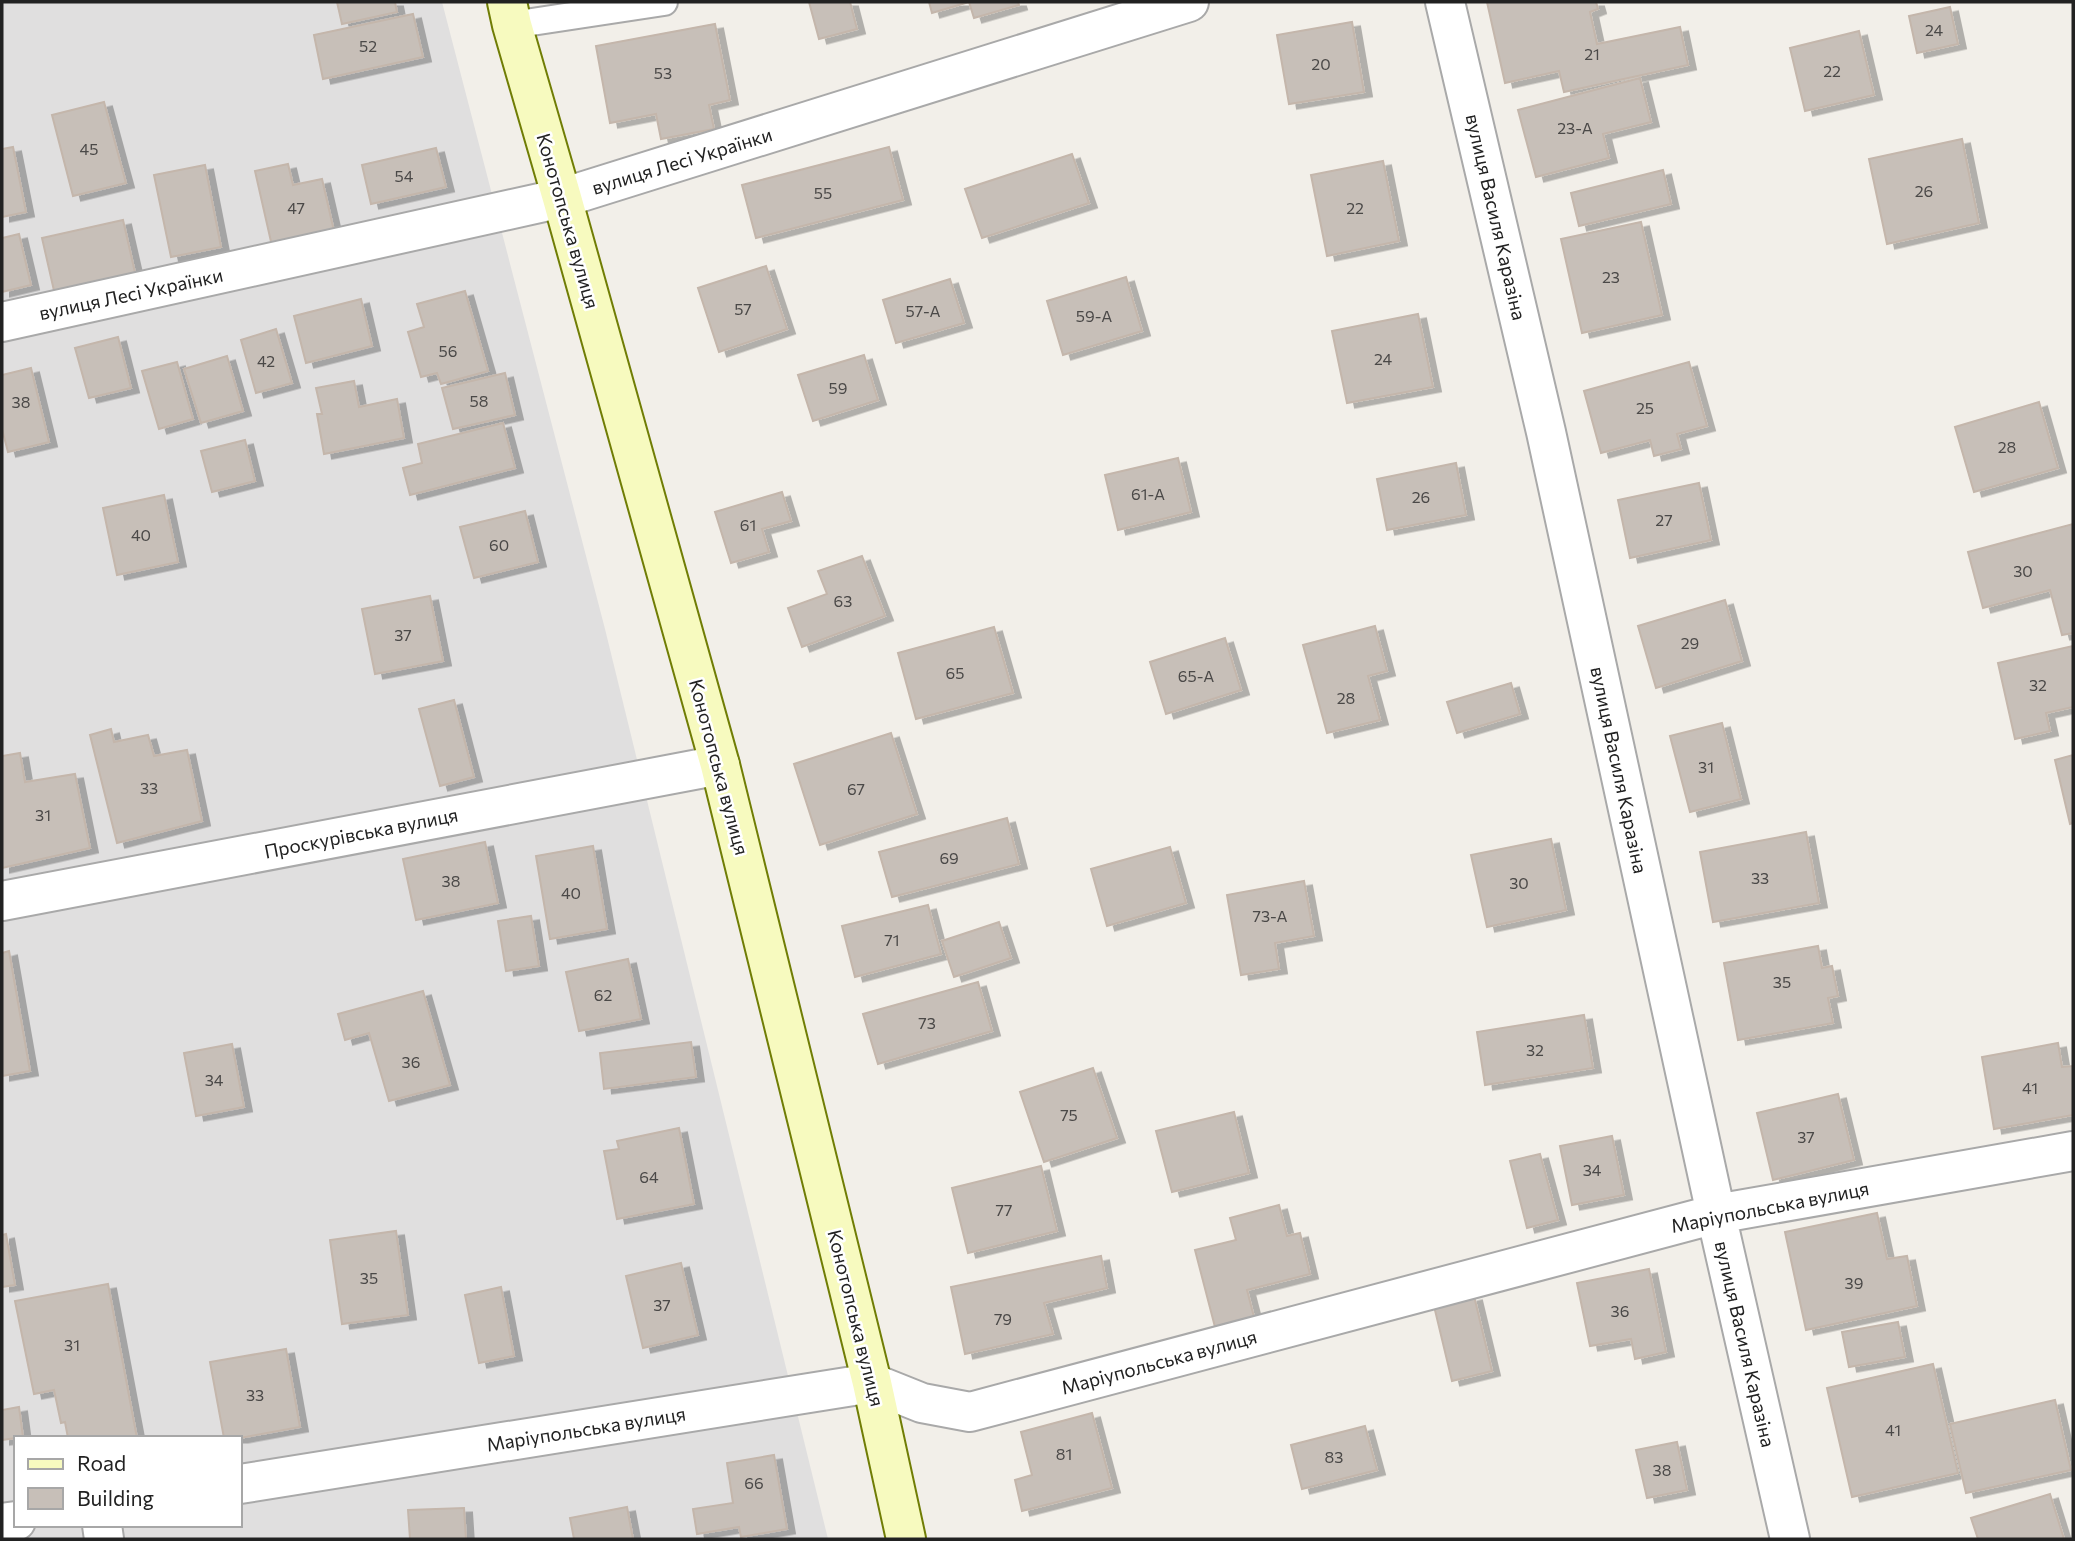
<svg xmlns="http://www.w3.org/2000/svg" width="2075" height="1541" viewBox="0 0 2075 1541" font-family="Commissioner,sans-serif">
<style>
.residential{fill:#e0dfdf;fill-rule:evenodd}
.building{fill:#c7bfb8;stroke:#c4b6ab;stroke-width:2;filter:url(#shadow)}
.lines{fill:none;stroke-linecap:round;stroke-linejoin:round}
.lane-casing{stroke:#a9a9a9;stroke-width:30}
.street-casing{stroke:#a9a9a9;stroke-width:42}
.secondary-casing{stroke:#707d05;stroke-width:42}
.lane{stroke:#fff;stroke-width:26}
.street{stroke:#fff;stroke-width:38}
.secondary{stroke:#f7fabf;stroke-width:38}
.labels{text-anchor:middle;stroke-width:5;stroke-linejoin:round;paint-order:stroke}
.number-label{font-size:16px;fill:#4b4948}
.street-label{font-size:19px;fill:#222;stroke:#fff}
</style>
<defs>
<filter id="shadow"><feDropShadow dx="8" dy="4.5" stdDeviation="0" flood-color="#0004"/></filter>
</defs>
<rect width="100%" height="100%" fill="#f2efe9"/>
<path class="residential" d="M2,2H442L605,629L828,1539H2ZM16,1438H240V1525H16Z"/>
<path class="building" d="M337,2H395L397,12L342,24Z
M809,2H850L857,29L819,39Z
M929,2H969L932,13Z
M969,2H1018L1019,5L974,18Z
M1487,2H1596L1598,9L1590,12L1597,44L1680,27L1688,65L1564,92L1559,71L1505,83Z
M1950,7L1958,44L1917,53L1909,16Z
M413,14L423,57L323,79L314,35Z
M1352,22L1364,92L1289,104L1277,35Z
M715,24L730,100L709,105L714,129L661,139L656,114L610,123L596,46Z
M1859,31L1874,95L1805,111L1790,48Z
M1640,78L1651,122L1603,134L1609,158L1536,177L1518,110Z
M104,102L126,183L73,196L52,115Z
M1962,139L1979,223L1887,244L1869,159Z
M13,147L26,212L2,217V149Z
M889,147L903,200L756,238L742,185Z
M436,148L446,187L371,204L362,165Z
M1072,154L1089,203L982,238L965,189Z
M1383,161L1399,241L1327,256L1311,175Z
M288,164L293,185L322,179L334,231L272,246L255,171Z
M205,165L221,247L171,257L154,175Z
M1663,170L1671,204L1579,226L1571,193Z
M123,220L136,277L55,295L42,238Z
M1641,222L1662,315L1582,333L1561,239Z
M19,234L31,285L2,292V238Z
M766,266L787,329L719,352L698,288Z
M1126,277L1142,331L1063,355L1047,301Z
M950,279L964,323L896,343L883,300Z
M465,291L488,371L441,384L437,373L421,377L408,332L424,327L417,304Z
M361,299L372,346L306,363L294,316Z
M1418,314L1433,387L1347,403L1332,331Z
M276,329L292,383L256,393L241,340Z
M118,337L131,388L89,398L75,348Z
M864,355L878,400L813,421L798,375Z
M227,356L243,411L201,423L184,369Z
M177,362L193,419L159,429L142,371Z
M1689,362L1707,426L1677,434L1681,449L1654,456L1650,440L1601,453L1584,391Z
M31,368L49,442L8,452L2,429V375Z
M505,373L515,415L453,429L442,388Z
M354,381L359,407L397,399L404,438L324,454L317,414H322L316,388Z
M2039,402L2058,468L1974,492L1955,427Z
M503,423L515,468L410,495L403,468L422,463L418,444Z
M245,440L255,481L212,492L201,451Z
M1178,458L1191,512L1118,530L1105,475Z
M1456,463L1466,515L1387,530L1377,479Z
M1699,483L1711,540L1630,558L1618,500Z
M782,492L791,521L762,529L769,552L731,563L715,512Z
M164,495L178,562L117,575L103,508Z
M525,511L538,562L474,578L460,527Z
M2073,524V633L2062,635L2050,590L1983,608L1968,552Z
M862,556L885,616L802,647L788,608L827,594L818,571Z
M430,596L443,661L375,674L362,609Z
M1725,600L1742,661L1656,688L1638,626Z
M1375,626L1387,671L1368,676L1380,720L1327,733L1303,645Z
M994,627L1013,693L916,719L898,653Z
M1225,638L1241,690L1166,714L1150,662Z
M2073,646V707L2046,713L2050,731L2015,739L1998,663Z
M1511,683L1520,714L1457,733L1447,702Z
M454,700L474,777L440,786L419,709Z
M1722,723L1741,799L1690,812L1670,736Z
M111,729L114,742L148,735L154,756L187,750L202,821L117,843L90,735Z
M891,733L917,814L820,845L794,764Z
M20,753L25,782L75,774L90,848L2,868V756Z
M2073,755V823L2070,824L2055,760Z
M1007,818L1019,864L892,897L879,852Z
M1806,832L1819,903L1713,922L1700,852Z
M1551,839L1566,910L1487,927L1471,855Z
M485,842L498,903L416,920L403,859Z
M593,846L607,929L550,939L536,856Z
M1170,847L1186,903L1107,926L1091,869Z
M1304,881L1314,936L1275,943L1279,969L1241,975L1227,895Z
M928,905L941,954L855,977L842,926Z
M531,916L539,966L506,971L498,921Z
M999,922L1011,958L954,977L942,941Z
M1818,946L1822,968L1832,966L1838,996L1828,998L1833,1023L1738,1040L1724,963Z
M9,951L30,1071L2,1076V953Z
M628,959L641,1019L579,1031L566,972Z
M978,982L992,1031L878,1064L863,1014Z
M423,991L450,1085L389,1101L369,1033L345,1040L338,1014Z
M1584,1015L1593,1068L1485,1085L1477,1032Z
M691,1042L696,1077L604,1089L600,1053Z
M2058,1043L2062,1067L2073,1066V1115L1994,1129L1982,1057Z
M232,1044L244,1107L196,1116L184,1053Z
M1093,1068L1117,1138L1044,1162L1020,1092Z
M1838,1094L1854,1160L1773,1180L1757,1113Z
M1234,1112L1249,1173L1172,1192L1156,1131Z
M679,1128L694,1204L617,1219L604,1151L619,1149L617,1141Z
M1612,1136L1624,1195L1572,1205L1560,1146Z
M1540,1154L1558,1220L1527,1228L1510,1161Z
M1041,1166L1057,1231L968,1253L952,1188Z
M1279,1205L1287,1236L1300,1233L1310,1274L1247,1290L1254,1317L1215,1327L1195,1250L1236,1240L1230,1218Z
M1877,1213L1887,1259L1907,1256L1917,1306L1806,1330L1785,1232Z
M396,1231L408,1315L342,1324L330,1240Z
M6,1234L15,1285L2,1287V1235Z
M1101,1256L1107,1288L1044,1303L1053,1334L965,1354L951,1287Z
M681,1263L698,1335L643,1348L626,1276Z
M1649,1269L1666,1352L1635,1359L1631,1339L1590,1346L1577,1283Z
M108,1284L137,1438H68L65,1422L61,1423L54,1390L34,1394L15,1301Z
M501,1287L514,1356L479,1363L465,1295Z
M1474,1296L1492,1371L1452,1381L1434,1306Z
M1898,1322L1905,1357L1849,1367L1842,1332Z
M286,1349L300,1427L240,1438H224L210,1362Z
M1933,1364L1958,1473L1852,1497L1827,1388Z
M2055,1400L2071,1470L1966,1493L1950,1424Z
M19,1407L23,1437L2,1440V1410Z
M1092,1413L1112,1488L1022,1511L1015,1480L1032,1475L1021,1432Z
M1365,1426L1377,1470L1302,1489L1291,1445Z
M1677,1442L1687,1490L1647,1498L1636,1450Z
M774,1455L787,1529L741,1537L739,1527L697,1534L693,1509L733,1503L727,1463Z
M2050,1494L2064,1539H1978L1971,1518Z
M627,1507L633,1539H574L570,1518Z
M464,1508L466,1539H410L408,1510Z"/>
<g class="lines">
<g class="lane-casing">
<path id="lane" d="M512,25L664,2"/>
</g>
<g class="street-casing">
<path id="street" d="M1445,2L1546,432L1716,1214L1790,1539
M2,322L562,198L1189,2
M2,901L720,765
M240,1484L872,1383L922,1403L970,1412L1716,1214L2073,1151
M2,1523L16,1521
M102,1525L104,1539"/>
</g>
<g class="secondary-casing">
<path id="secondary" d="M507,2L512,25L562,198L720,765L872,1383L906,1539"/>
</g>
<use href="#lane" class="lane"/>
<use href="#street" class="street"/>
<use href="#secondary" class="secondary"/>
</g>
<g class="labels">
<g class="number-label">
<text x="1934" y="36">24</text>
<text x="368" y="52">52</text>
<text x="1592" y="60">21</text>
<text x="1321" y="70">20</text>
<text x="1832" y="77">22</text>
<text x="663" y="79">53</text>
<text x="1575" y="134">23-А</text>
<text x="89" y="155">45</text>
<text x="404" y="182">54</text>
<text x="1924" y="197">26</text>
<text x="823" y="199">55</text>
<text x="296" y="214">47</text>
<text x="1355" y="214">22</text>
<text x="1611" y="283">23</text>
<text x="743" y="315">57</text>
<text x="923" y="317">57-А</text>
<text x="1094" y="322">59-А</text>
<text x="448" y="357">56</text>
<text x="1383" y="365">24</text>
<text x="266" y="367">42</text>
<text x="838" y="394">59</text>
<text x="479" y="407">58</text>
<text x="21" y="408">38</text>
<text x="1645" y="414">25</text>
<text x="2007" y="453">28</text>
<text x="1148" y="500">61-А</text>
<text x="1421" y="503">26</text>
<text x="1664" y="526">27</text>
<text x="748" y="531">61</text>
<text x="141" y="541">40</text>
<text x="499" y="551">60</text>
<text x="2023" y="577">30</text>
<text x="843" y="607">63</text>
<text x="403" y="641">37</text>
<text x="1690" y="649">29</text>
<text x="955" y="679">65</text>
<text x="1196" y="682">65-А</text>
<text x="2038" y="691">32</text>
<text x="1346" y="704">28</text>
<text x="1706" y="773">31</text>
<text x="149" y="794">33</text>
<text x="856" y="795">67</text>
<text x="43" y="821">31</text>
<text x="949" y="864">69</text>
<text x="1760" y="884">33</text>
<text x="451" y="887">38</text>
<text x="1519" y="889">30</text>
<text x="571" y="899">40</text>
<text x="1270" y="922">73-А</text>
<text x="892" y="946">71</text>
<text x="1782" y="988">35</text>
<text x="603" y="1001">62</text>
<text x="927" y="1029">73</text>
<text x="1535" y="1056">32</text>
<text x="411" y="1068">36</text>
<text x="214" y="1086">34</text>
<text x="2030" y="1094">41</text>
<text x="1069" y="1121">75</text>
<text x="1806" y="1143">37</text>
<text x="1592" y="1176">34</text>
<text x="649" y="1183">64</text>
<text x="1004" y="1216">77</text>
<text x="369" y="1284">35</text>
<text x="1854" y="1289">39</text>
<text x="662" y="1311">37</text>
<text x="1620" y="1317">36</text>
<text x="1003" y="1325">79</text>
<text x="72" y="1351">31</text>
<text x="255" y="1401">33</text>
<text x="1893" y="1436">41</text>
<text x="1064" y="1460">81</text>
<text x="1334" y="1463">83</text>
<text x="1662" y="1476">38</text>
<text x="754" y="1489">66</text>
</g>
<g class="street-label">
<text transform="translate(682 161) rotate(-17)" y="7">вулиця Лесі Українки</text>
<text transform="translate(1496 217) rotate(77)" y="7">вулиця Василя Каразіна</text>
<text transform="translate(568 221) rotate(74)" y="7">Конотопська вулиця</text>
<text transform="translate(131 294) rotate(-12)" y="7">вулиця Лесі Українки</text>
<text transform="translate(719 767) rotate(75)" y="7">Конотопська вулиця</text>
<text transform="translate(1619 770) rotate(78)" y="7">вулиця Василя Каразіна</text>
<text transform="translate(361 833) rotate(-11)" y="7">Проскурівська вулиця</text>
<text transform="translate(1770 1207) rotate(-11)" y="7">Маріупольська вулиця</text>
<text transform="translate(856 1318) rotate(76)" y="7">Конотопська вулиця</text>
<text transform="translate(1745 1344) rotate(77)" y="7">вулиця Василя Каразіна</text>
<text transform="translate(1159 1362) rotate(-15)" y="7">Маріупольська вулиця</text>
<text transform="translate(586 1429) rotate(-9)" y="7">Маріупольська вулиця</text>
</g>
</g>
<rect width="2075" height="1541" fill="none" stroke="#222222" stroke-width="7"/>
<rect x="14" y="1436" width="228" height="91" fill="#ffffff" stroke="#a7a7a7" stroke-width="2"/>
<rect x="28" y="1459" width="35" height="10" fill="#f7fabf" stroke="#a7a7a7" stroke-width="2"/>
<text x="77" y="1471" font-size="21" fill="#222222">Road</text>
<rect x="28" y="1488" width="35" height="21" fill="#c7bfb8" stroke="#a7a7a7" stroke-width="2"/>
<text x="77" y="1506" font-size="21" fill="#222222">Building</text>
</svg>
